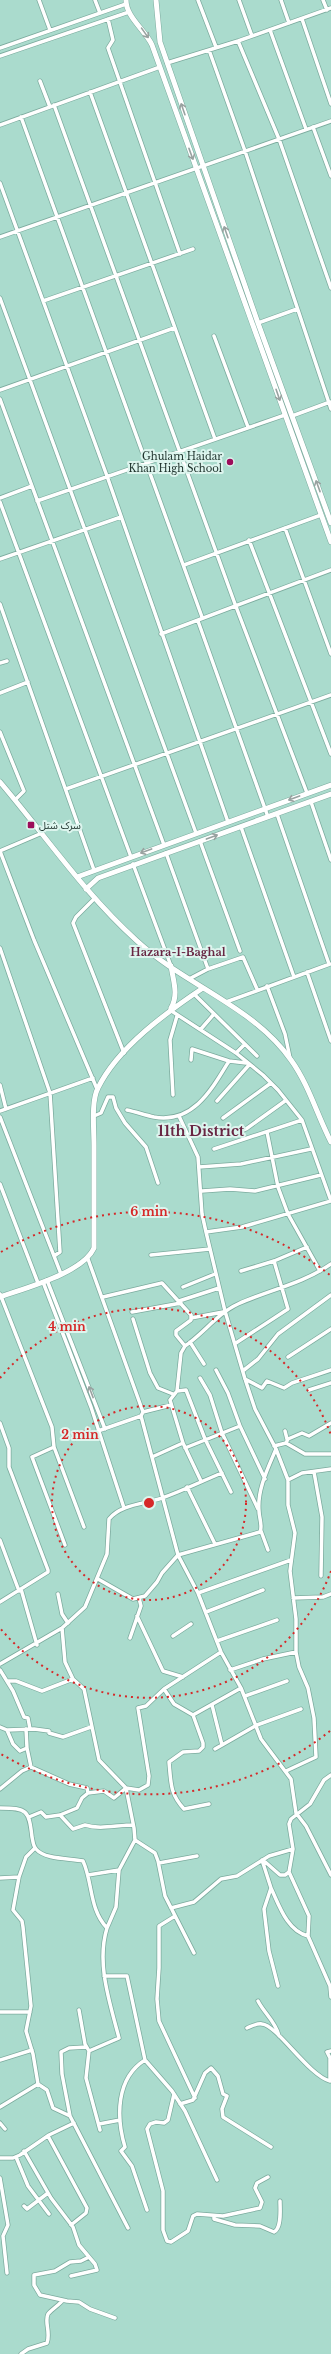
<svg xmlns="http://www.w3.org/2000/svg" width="331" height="2354" viewBox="0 0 331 2354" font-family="'Libre Baskerville','Noto Sans Arabic',serif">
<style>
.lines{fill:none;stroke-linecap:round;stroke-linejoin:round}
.street-casing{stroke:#7cab9e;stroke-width:5}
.secondary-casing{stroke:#7cab9e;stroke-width:6}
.street{stroke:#fff;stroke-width:3.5}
.secondary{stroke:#fff;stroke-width:5}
.oneway{stroke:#99a2a0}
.ring{fill:none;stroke:#d62828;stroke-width:2;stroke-dasharray:2 4}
.poi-dot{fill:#9c0c5a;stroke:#ddf5ee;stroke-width:1.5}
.labels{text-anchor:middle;stroke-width:4;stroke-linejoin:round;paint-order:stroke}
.poi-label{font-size:10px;fill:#1d312b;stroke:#ddf5ee;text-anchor:end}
.neighbourhood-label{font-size:11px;font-weight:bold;fill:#682643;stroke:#ddf5ee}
.district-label{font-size:14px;font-weight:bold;fill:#682643;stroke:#ddf5ee}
.centre{fill:#d62828;stroke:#ddf5ee;stroke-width:2}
.ring-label{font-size:12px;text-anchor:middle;font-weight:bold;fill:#d62828;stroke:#ddf5ee;stroke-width:4;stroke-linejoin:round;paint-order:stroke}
</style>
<rect width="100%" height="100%" fill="#aadbcd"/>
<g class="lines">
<g class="street-casing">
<path id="street" d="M39,0L50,30
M95,0L100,13
M198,0L216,47
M239,0L252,36
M281,0L289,23
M323,0L327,10
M108,19L113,40L108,48L180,254
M302,19L331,104
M270,30L306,129
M238,41L279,139L331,288
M0,48L126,4
M209,50L245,151L331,409
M0,56L129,12
M167,63L238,41L331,8
M40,81L50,107
M90,92L215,439
M54,105L235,604L307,793
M21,117L202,617
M0,125L160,67
M313,127L331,176
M0,183L107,476L228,822
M0,237L331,121
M0,298L196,833
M43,301L193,249
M258,323L297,309
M214,336L248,427
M0,390L174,328
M0,399L164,845
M292,416L330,402
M0,498L32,486
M37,501L285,415
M0,502L131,857
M285,528L331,654
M249,540L331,754
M0,559L121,517
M184,565L321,515
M0,604L94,870
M198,621L268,817
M161,634L331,570
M0,663L7,661
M0,693L28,682
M0,732L24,791L15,800
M66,789L331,695
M311,802L331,860
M277,814L329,964
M241,827L294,977
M200,841L240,951
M0,851L34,940L97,1089
M0,851L42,833
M166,853L208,969
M133,864L171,966
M95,898L76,917L73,923L124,1053
M0,948L50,1093L60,1252L54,1256
M307,972L331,1041
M189,979L208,969L243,957L257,989
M267,986L285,1034L290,1058
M194,994L257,1056
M226,1002L330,964
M170,1010L236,1053L263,1075L278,1090L302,1120L331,1201
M201,1029L214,1014
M236,1053L245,1044
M191,1060L192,1049L229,1061L246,1063
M0,1085L6,1109
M173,1095L170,1040L177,1016
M217,1101L249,1065
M127,1110C136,1112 145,1115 154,1117C193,1124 212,1089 229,1061
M0,1111L93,1078
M94,1116L101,1113L108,1097H113L116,1108L125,1123L146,1147L158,1183
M179,1116L198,1157L202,1214L206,1232L225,1311L245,1379L255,1409L276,1449L288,1480V1505L295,1533L290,1571L296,1619V1652L299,1667L308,1688L314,1718L316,1757L286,1771
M0,1117L61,1274
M223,1118L271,1083
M267,1132L278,1187L288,1214L320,1271
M234,1134L246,1129L285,1101
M214,1149L302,1120
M199,1167L241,1164L311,1149
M0,1184L38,1283
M202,1191L230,1189L255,1191L321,1175
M206,1232L242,1227L331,1201
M151,1255L210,1249
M88,1259L143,1412L141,1416L178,1555L198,1593L221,1652L241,1688L261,1739L291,1779L296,1813L306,1826L331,1875
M241,1271L274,1261L307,1247
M47,1280L105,1429
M43,1282L91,1407L124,1508
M183,1287L215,1274
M0,1294L52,1427L54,1447L84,1527
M103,1297L162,1283L191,1315V1320L176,1331V1335L185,1346
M179,1301L219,1288
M132,1312L181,1303
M191,1318L223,1312
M133,1319L150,1373L158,1388L173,1394
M190,1342L204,1364
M236,1343L288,1309L274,1261
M288,1357L331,1329
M244,1370L258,1359L278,1334L331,1295
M200,1378L210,1395L222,1433L258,1509
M245,1379L262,1388L267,1381L284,1388L292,1383L331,1370
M309,1390L331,1383
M177,1391L186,1390L205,1439L231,1492
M143,1412L171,1405
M0,1423L9,1448V1467L48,1570V1572L0,1602
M240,1426L265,1479
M98,1431L141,1416
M285,1431L287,1439
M286,1443L288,1439L302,1433L309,1436L331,1423
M274,1446L286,1443L305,1454H331
M54,1447L32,1457L65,1545
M185,1448L240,1426L228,1393L216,1370
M152,1457L183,1443
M314,1472L322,1517L321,1576
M288,1480L302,1473L331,1469
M201,1481L183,1443L170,1400L177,1391L181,1353L185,1346C203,1334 218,1313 238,1304C269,1290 302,1284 331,1264
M187,1487L215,1544
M261,1531L268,1550
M0,1540L19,1591
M98,1579L133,1599L145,1596L157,1582L162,1573L178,1555L260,1532C263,1526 259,1518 259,1511C257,1490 268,1468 276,1449
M21,1589L37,1645
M198,1593L291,1560
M58,1594L62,1614L68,1623
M293,1598L323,1597L331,1594
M206,1612L263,1590
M137,1616L163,1671L183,1677
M173,1636L191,1624
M130,1638L141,1606L139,1598
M217,1641L277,1620
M0,1664L62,1628L85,1607L107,1554L109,1519C121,1504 145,1504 162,1498C182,1491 202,1481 222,1473
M0,1670L13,1691L24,1717L28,1718L30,1729
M230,1670L263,1659L296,1652
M7,1681H16L42,1691L73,1679
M164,1689L174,1704L193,1715L241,1688
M245,1696L287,1681
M212,1705L222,1745
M193,1715L203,1743V1747L199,1751L183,1752L169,1762C171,1783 170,1794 184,1809L209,1804
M0,1727L7,1730L13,1744L20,1751L27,1748L31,1767
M26,1729L27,1748
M7,1730L34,1729L49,1731V1733L63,1737L91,1727
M215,1749L257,1725L301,1709
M331,1775L324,1780L310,1804L291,1819L289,1824L293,1849L289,1872L309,1916L308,1936L330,1986L331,1997
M126,1788L139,1790L148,1785L149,1776L138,1708L146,1706L164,1689L221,1652
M0,1789L22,1771L31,1767L69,1784L87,1788L88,1793L104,1791L114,1798L126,1788
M0,1808C27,1808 29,1810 32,1837C33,1841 33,1846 36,1849C45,1860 71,1858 83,1861C93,1883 89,1909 107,1928L116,1907L119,1870L135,1840L134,1828L126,1788L99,1760L84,1689L73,1679L65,1662L62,1628
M60,1815L73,1829L85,1825C100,1830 117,1825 133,1825
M29,1817L41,1812L46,1817L60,1815L77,1808L82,1798L88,1793
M135,1840L155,1853L158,1861L165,1896L194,1953
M262,1860L271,1888L264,1909L266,1926L269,1951L278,1986
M263,1860L280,1875H285L289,1872
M159,1863L197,1856
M88,1875L119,1870
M19,1877L13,1910L22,1921L23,1927L31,2006L26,2031L33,2054L38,2084L47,2090L53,2108L70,2116
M0,1878L19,1877L26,1857L35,1848
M271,1888C279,1905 287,1931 308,1936
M171,1908L194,1902L221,1879L237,1876L269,1856L293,1849
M175,1916L159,1926V1968L157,1999L159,2021L195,2098
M104,1976H127L145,2060L172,2091L185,2111L217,2180
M258,2001C264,2013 276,2022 279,2036
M79,2010L85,2044L89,2051L86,2078L100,2130
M0,2012H30
M247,2028C252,2026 257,2023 262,2024C277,2025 309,2076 330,2081V2058
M86,2047L69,2048L61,2052L62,2074L70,2116L128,2228
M89,2051L119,2038C110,2003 96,1964 107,1928
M330,2058L327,2052L331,2051
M0,2060L32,2050
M145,2060C116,2078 116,2117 125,2147L121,2151L132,2166L147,2210
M174,2094L168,2120L164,2123L156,2122L150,2124L147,2129L163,2191V2230L167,2241L171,2242L188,2231L193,2216L197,2214L223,2216L260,2208L262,2202L255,2188L257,2183L268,2177
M180,2104L193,2100L205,2073L211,2068L218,2076L223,2094L227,2096L222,2109L223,2117L271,2147
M0,2107L38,2084
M0,2123L5,2129
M99,2124L120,2120
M48,2136L87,2208L86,2213L71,2225
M24,2151L51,2198L73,2227L79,2245L95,2264L97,2270L71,2276
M16,2157L28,2186L49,2214
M0,2158H13L20,2155L49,2135L74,2123
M0,2178L8,2225L3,2236L7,2273
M24,2206L27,2209L48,2193
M214,2216V2219L235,2225L260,2226L274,2232C282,2228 280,2209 280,2201
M89,2257L81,2261L70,2262L55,2271L34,2275V2285L40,2295L67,2301L79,2302L90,2309L115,2318
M21,2354L28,2349L47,2343C51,2332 44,2322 48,2314C52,2309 58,2306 62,2301"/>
</g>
<g class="secondary-casing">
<path id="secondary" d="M126,0C126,17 145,30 152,45L331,542
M156,0L160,42L258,323L331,523
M0,782C45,835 84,893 136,940C184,985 252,1005 291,1060C309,1085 317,1115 331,1142
M77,877L331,785
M86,889L98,878L331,794
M171,966C173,980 179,995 171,1008
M0,1297C25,1288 83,1273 94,1248C94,1214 94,1179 94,1145C94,1129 91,1101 98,1088C118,1047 167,1012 203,988"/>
</g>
<use href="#street" class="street"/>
<use href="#secondary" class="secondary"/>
</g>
<defs><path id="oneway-shaft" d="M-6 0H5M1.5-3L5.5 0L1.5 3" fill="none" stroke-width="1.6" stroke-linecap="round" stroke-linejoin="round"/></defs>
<g class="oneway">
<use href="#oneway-shaft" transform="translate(145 33) rotate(55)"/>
<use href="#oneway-shaft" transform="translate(183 109) rotate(-109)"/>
<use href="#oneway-shaft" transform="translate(191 154) rotate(70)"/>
<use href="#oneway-shaft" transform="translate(226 232) rotate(-109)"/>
<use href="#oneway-shaft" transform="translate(278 395) rotate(71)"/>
<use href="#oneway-shaft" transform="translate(318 486) rotate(-110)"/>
<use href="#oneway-shaft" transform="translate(294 798) rotate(160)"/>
<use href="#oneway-shaft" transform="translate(212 837) rotate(-20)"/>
<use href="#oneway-shaft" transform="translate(146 851) rotate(160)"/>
<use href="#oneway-shaft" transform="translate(91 1392) rotate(-111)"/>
</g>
<g class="ring">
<circle cx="149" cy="1503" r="97"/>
<path d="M331 1571A194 194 0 0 1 0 1628M0 1378A194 194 0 0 1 331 1435"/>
<path d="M330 1731A291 291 0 0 1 1 1754M1 1252A291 291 0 0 1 330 1275"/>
</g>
<g class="poi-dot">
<circle cx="230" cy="462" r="4"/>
<rect x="27" y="821" width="8" height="8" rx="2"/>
</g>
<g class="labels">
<g class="poi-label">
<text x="222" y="460">Ghulam Haidar<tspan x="222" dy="12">Khan High School</tspan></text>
<text x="39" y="829" text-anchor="start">سرک شتل</text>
</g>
<g class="neighbourhood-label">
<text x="178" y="956">Hazara-I-Baghal</text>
</g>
<g class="district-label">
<text x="201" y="1136">11th District</text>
</g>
</g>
<circle cx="149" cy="1503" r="6" class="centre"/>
<g class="ring-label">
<text x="149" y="1216">6 min</text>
<text x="67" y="1331">4 min</text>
<text x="80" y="1439">2 min</text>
</g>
</svg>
